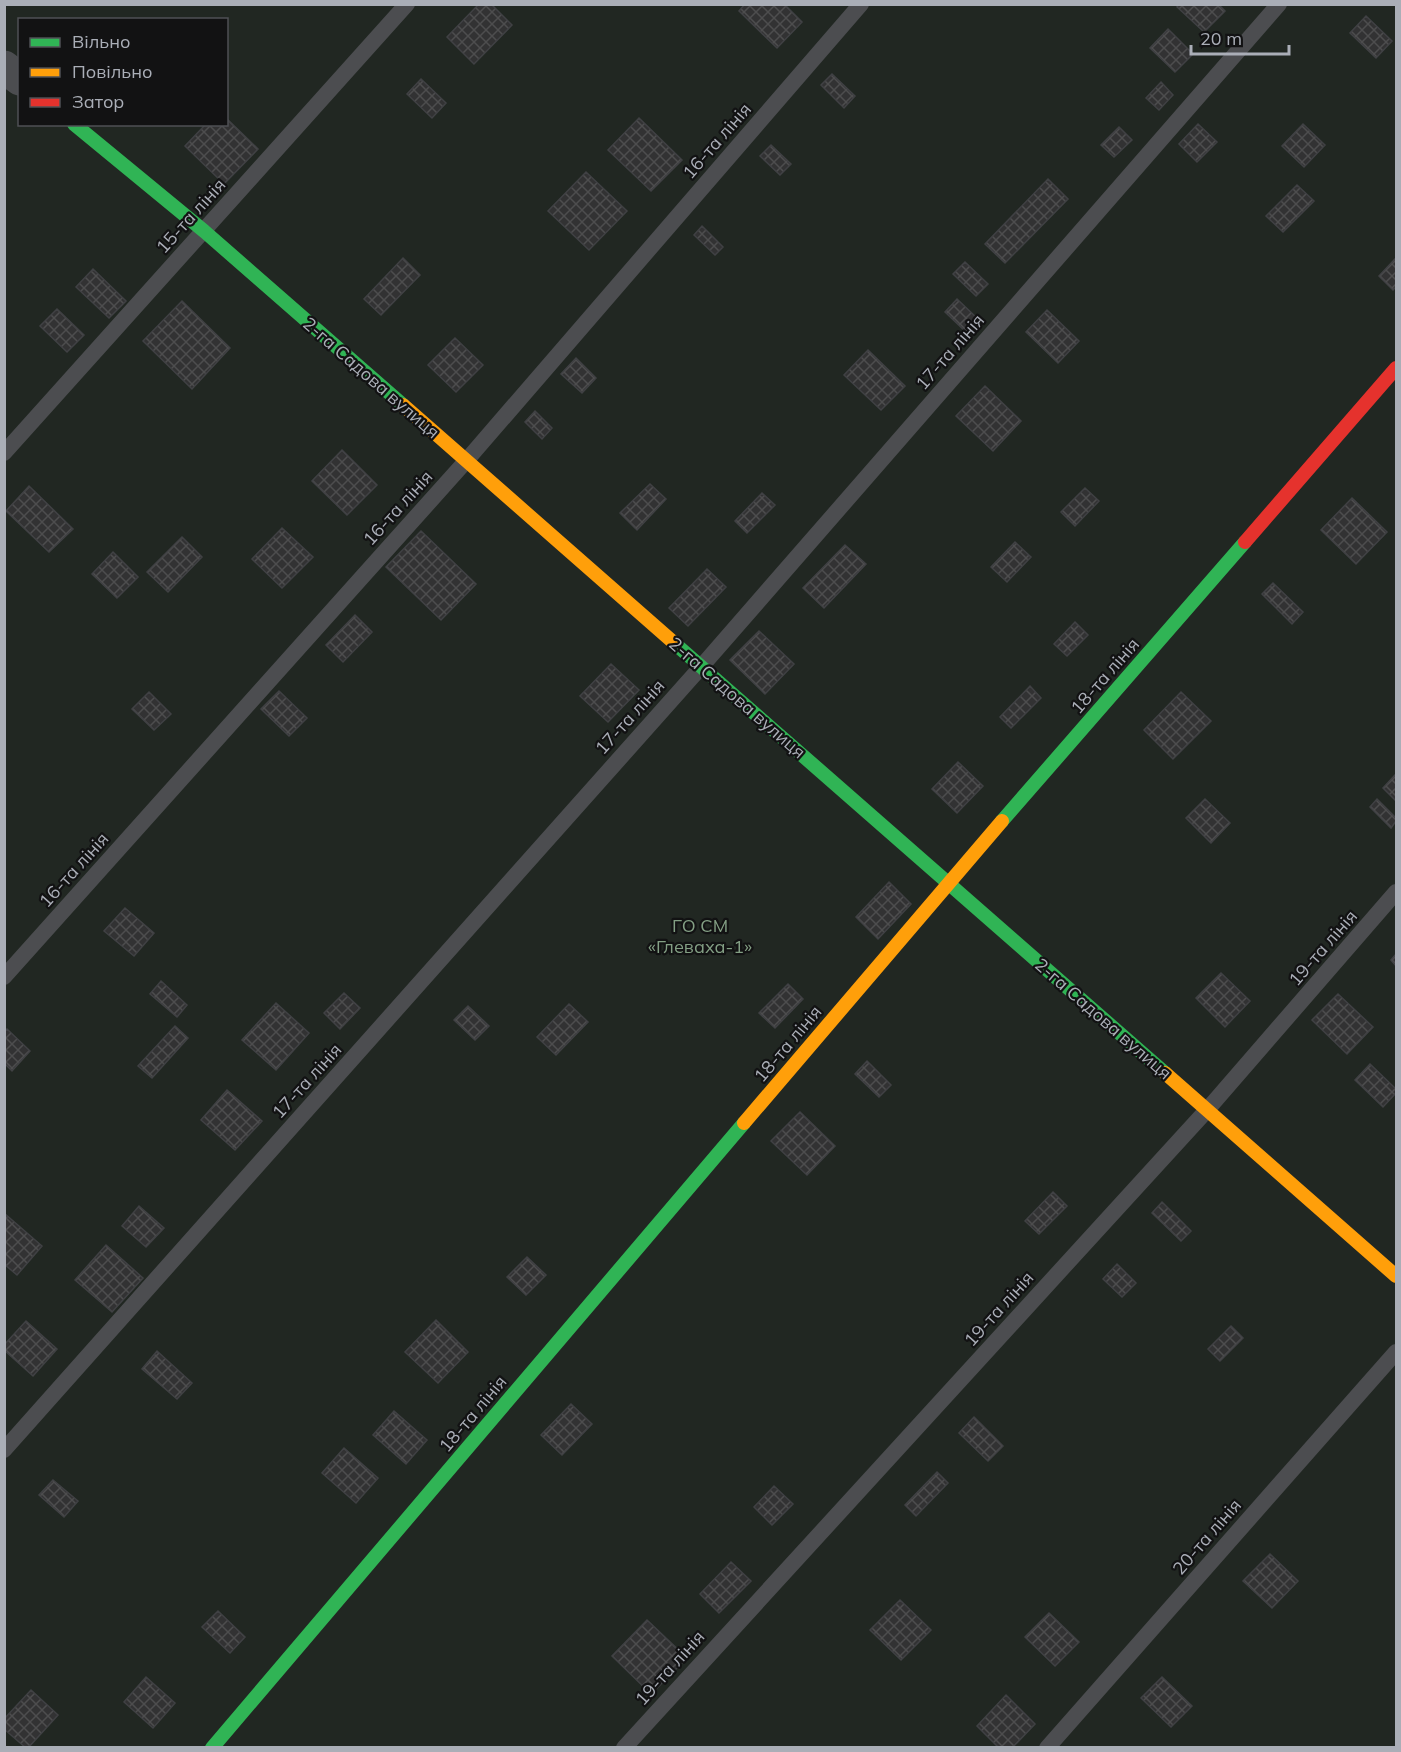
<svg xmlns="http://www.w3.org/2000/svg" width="1401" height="1752" viewBox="0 0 1401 1752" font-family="Mulish,sans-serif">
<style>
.green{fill:#212722;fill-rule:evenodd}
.building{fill:url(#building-cross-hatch);stroke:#404144;stroke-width:1.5}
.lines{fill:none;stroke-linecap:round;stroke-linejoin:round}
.lane{stroke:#4c4d50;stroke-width:16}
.street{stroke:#4c4d50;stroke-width:33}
.fast{stroke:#30b455;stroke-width:14}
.slow{stroke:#ff9f0a;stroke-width:14}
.jam{stroke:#e5322d;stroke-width:14}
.labels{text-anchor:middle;stroke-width:4.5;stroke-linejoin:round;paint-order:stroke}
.street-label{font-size:18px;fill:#aaaeb7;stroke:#121213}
.park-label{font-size:18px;fill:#839f84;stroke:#121213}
</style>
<defs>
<pattern id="building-cross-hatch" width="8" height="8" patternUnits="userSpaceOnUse" patternTransform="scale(1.5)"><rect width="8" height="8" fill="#323233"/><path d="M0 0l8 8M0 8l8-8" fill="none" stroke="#4d4d4e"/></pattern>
</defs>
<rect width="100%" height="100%" fill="#171718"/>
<path class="green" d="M5,5H1396V1747H5ZM20,20H226V124H20Z"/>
<path class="building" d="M479,4H491L512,25L474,64L447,37Z
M745,4H784L802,22L777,48L739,11Z
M1179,4H1218L1225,11L1204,32L1177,7Z
M1366,16L1392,41L1376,58L1350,33Z
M1168,29L1193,54L1175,72L1150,48Z
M832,74L855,96L844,108L821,85Z
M421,79L446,103L432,118L407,94Z
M1161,82L1173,95L1159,110L1146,98Z
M226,118L258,149L224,184L185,146L206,124H226Z
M639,118L682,160L651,191L608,150Z
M1198,124L1217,142L1197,162L1179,144Z
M1303,124L1325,145L1304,167L1282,146Z
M1119,127L1132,140L1114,157L1101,145Z
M771,145L791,164L780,175L760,156Z
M586,172L627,211L589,250L548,211Z
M1048,179L1068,199L1005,263L985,244Z
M1297,185L1314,201L1283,232L1266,216Z
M702,226L723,247L715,255L694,235Z
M403,258L420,275L381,315L364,299Z
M1396,258V287L1393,290L1379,276Z
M965,262L988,284L976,296L953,274Z
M93,269L126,301L109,318L76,287Z
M957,299L979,320L967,333L945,312Z
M182,301L230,348L192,389L143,341Z
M57,309L84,335L67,352L40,326Z
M1047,310L1079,341L1058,363L1026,332Z
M455,338L483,365L456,392L428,365Z
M868,350L905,386L881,410L844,375Z
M576,358L596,378L582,393L561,374Z
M985,386L1021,421L993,451L956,416Z
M535,411L552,428L542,439L525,422Z
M342,450L377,485L347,515L312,481Z
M650,484L666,499L637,530L620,513Z
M29,486L73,529L49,552L6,511Z
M1085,488L1099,501L1075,526L1061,512Z
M762,493L775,505L747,533L735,521Z
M1352,498L1387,532L1356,564L1321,530Z
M282,528L313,557L282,588L252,559Z
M421,531L476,584L441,620L386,567Z
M182,537L202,557L168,592L147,572Z
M1015,542L1031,557L1007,582L991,567Z
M845,545L866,564L824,608L803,588Z
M113,552L138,577L117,598L92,574Z
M707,569L726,587L688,626L669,608Z
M1273,583L1303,612L1292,624L1262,594Z
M355,615L372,632L343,662L326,645Z
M1075,622L1088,635L1067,656L1054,644Z
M759,631L794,664L765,694L730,660Z
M611,664L639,690L608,722L580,696Z
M1030,686L1041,698L1011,728L1000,717Z
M279,691L307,718L289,736L261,709Z
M149,692L171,714L154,730L132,709Z
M1181,692L1211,721L1173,759L1144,730Z
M958,762L983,786L957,813L932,789Z
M1396,774V801L1383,788Z
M1205,799L1230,823L1211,843L1186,818Z
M1377,799L1396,818V821L1391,828L1370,807Z
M889,882L911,904L878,939L856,917Z
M125,908L154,933L134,956L104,931Z
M1396,954V966L1391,960Z
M1221,973L1250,1001L1225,1027L1196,998Z
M161,981L187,1005L177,1017L150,994Z
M788,984L803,999L775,1028L759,1013Z
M344,993L360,1008L340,1029L324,1013Z
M1338,994L1373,1027L1347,1054L1312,1020Z
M276,1003L309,1033L276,1070L242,1040Z
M569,1004L588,1022L556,1055L537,1037Z
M468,1006L489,1026L475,1040L454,1020Z
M175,1026L188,1038L152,1078L138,1066Z
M7,1029L30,1051L12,1071L4,1063V1032Z
M867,1061L891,1085L879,1097L855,1074Z
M1370,1064L1396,1089V1093L1383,1107L1355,1080Z
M227,1090L262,1121L235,1150L201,1120Z
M800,1112L835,1146L807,1175L771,1141Z
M1053,1192L1067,1206L1039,1234L1025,1221Z
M1162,1202L1191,1231L1181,1241L1152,1213Z
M139,1206L164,1228L146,1247L122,1226Z
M4,1213L42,1246L17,1275L4,1264Z
M106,1245L143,1278L112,1312L75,1280Z
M527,1257L546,1275L526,1295L507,1277Z
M1117,1264L1136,1283L1122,1297L1103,1279Z
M436,1320L468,1352L438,1383L405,1352Z
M26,1321L57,1349L33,1376L4,1350V1345Z
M1231,1326L1243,1338L1220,1361L1208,1349Z
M157,1351L192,1383L177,1399L142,1369Z
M571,1404L592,1424L562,1455L541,1435Z
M394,1411L427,1440L406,1464L373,1435Z
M974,1417L1003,1446L988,1461L959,1433Z
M344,1448L378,1478L356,1503L322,1473Z
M937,1472L948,1483L916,1516L905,1505Z
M53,1480L78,1501L64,1517L39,1495Z
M774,1486L793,1504L772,1525L754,1507Z
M1270,1554L1298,1581L1272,1608L1243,1581Z
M731,1562L751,1581L719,1613L700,1594Z
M900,1600L931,1630L901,1660L870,1630Z
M218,1611L245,1637L230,1653L202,1627Z
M1049,1613L1079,1642L1055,1666L1025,1637Z
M647,1620L687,1658L651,1694L612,1656Z
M146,1677L175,1703L153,1728L124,1702Z
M1162,1677L1192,1706L1171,1727L1141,1698Z
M31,1690L58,1715L28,1748H26L4,1729V1719Z
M1006,1695L1035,1724L1012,1748H999L977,1726Z"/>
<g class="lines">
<path class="lane" d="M4,453L407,4
M4,977L466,461L861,4
M4,1450L701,667L1279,4
M624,1748L1207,1110L1396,892
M1047,1748L1396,1352"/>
<path class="street" d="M4,67L20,79"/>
<path class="fast" d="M74,124L204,231L403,405
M673,642L1165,1073
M1002,821L1245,542
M212,1748L744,1123"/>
<path class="slow" d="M403,405L673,642
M1165,1073L1396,1276
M744,1123L1002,821"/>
<path class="jam" d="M1245,542L1396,368"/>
</g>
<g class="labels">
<g class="street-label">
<text transform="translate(717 141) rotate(-49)" y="6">16-та лінія</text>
<text transform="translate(191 216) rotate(-48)" y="6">15-та лінія</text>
<text transform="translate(950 352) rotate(-49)" y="6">17-та лінія</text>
<text transform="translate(371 378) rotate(41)" y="6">2-га Садова вулиця</text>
<text transform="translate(398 508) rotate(-48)" y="6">16-та лінія</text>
<text transform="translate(1105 676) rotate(-49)" y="6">18-та лінія</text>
<text transform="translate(737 698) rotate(41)" y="6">2-га Садова вулиця</text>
<text transform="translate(630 717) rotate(-48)" y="6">17-та лінія</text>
<text transform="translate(74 870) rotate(-48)" y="6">16-та лінія</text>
<text transform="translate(1323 948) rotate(-49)" y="6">19-та лінія</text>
<text transform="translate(1103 1019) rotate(41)" y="6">2-га Садова вулиця</text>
<text transform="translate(788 1044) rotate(-50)" y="6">18-та лінія</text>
<text transform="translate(307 1081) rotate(-48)" y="6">17-та лінія</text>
<text transform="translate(999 1309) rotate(-48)" y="6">19-та лінія</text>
<text transform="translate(473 1414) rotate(-50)" y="6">18-та лінія</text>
<text transform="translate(1207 1537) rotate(-49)" y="6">20-та лінія</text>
<text transform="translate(670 1668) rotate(-48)" y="6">19-та лінія</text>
</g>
<g class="park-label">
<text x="700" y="932">ГО СМ<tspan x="700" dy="21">«Глеваха-1»</tspan></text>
</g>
</g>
<rect width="1401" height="1752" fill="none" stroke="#aaaeb7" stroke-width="12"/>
<rect x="18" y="18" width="210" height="108" fill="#121213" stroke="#4f5055" stroke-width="1.5"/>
<rect x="30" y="38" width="30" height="9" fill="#30b455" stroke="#4f5055" stroke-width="1.5"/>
<text x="72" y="48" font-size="18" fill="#aaaeb7">Вільно</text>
<rect x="30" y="68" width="30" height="9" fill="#ff9f0a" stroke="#4f5055" stroke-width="1.5"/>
<text x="72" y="78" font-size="18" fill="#aaaeb7">Повільно</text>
<rect x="30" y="98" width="30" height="9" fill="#e5322d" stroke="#4f5055" stroke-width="1.5"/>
<text x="72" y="108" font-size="18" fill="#aaaeb7">Затор</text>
<path d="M1191 45v9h98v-9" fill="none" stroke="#aaaeb7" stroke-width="3"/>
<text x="1200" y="45" font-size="18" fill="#aaaeb7" stroke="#121213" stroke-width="4.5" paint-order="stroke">20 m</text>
</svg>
